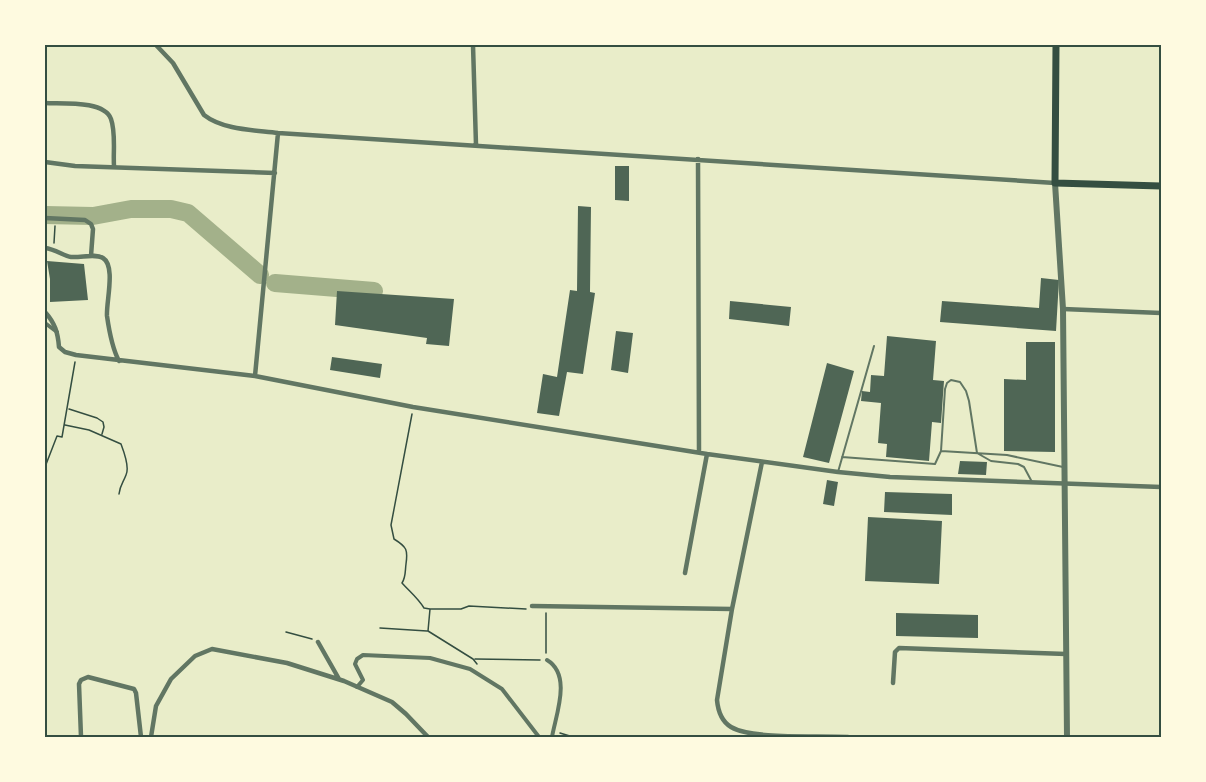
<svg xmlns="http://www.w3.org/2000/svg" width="1206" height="782" viewBox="0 0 1206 782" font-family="'Roboto Condensed',sans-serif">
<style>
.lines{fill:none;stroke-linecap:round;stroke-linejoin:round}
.river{stroke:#a3b18a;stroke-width:18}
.building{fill:#4f6655}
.path{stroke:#344e41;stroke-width:1.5}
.service{stroke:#617663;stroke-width:2}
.pedestrian{stroke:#617663;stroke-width:4}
.minor{stroke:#617663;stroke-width:4.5}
.tertiary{stroke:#617663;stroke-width:6}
.secondary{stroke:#344e41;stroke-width:7}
.neatline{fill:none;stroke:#344e41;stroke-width:2}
</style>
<rect width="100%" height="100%" fill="#e9edc9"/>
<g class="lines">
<path class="river" d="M45,215L93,216L131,209H171L188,213L260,275
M275,283L374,291"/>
</g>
<path class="building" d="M615,166H629V201L615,200Z
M578,206L591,207L590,292L595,293L583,374L567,372L559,416L537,413L543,374L557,377L570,290L577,291Z
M47,261L84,264L88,300L50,302V279Z
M1041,278L1059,280L1056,331L940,322L942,301L1039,308Z
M337,291L454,299L449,346L426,344L427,338L335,325Z
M730,301L791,307L789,326L729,319Z
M616,331L633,333L628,373L611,370Z
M887,336L936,341L933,380L944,381L941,423L932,422L929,461L886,457L887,444L878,443L881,403L861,401L862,391L870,392L871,375L884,376Z
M1026,342H1055V452L1004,451V379L1026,380Z
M332,357L382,364L380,378L330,370Z
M827,363L854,371L829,463L803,457Z
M960,461L987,462L986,475L958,474Z
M827,480L838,482L834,506L823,504Z
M885,492L952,494V515L884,512Z
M868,517L942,521L939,584L865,581Z
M896,613L978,615V638L896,636Z"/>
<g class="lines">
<path class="path" d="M54,243L55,226
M69,409L97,418L103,422L104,427L102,434
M412,414L391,525L394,539C407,547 408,550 406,564C405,571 406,577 402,583C410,592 417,597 424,608L430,609
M65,425L89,430L121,444C124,452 130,467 126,475C123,483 120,485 119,494
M45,467L57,436L62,437L75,362
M546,613V653
M380,628L427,631
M286,632L312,639
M475,659L540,660
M477,664L473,659L428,631L430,609H461L469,606L526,609
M560,733L573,737
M592,737L595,736"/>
<path class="service" d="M941,451L1007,455L1063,467
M842,457L935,464L941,451L945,389L947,383L951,380L960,382L966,391L969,401L977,453L991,461L1018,464L1024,467L1032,482
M838,472L874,346"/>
<path class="pedestrian" d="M45,323L57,332
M547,660C572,675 556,714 552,737
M357,687L363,680L355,664L357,659L363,655L430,658L470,669L502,689L539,737"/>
<path class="minor" d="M156,45L173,63L204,115C223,130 255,130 278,133L1055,183
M473,45L476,145
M45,103C62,104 104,100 111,119C116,133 113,152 114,166
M698,159L699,451
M45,162L75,166L275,173
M45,218L85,220L91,224L93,229L91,256
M45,248C55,249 64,256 71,257C81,258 95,253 103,258C116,266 106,302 107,316C109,330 112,348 119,361
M1063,309L1161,313
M45,312C55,323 58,333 59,347L65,352L76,355L255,376L413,407L707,454L838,472L890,477L1161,487
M255,376L278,133
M762,462L732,609L717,700C718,711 721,721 731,727C753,740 819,735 848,737
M685,573L707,454
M532,606L732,609
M318,642L339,679
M893,683L895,652L899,648L1066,654
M81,737L79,684L81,680L88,677L134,689L136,693L141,737
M151,737L156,706L171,679L195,656L212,649L287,663L344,681L392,702L406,714L428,737"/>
<path class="tertiary" d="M1055,183L1063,309L1067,737"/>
<path class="secondary" d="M1056,45L1055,183L1161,186"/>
</g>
<rect width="1206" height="782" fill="none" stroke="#fefae0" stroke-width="93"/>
<rect x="46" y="46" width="1114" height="690" class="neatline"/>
</svg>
